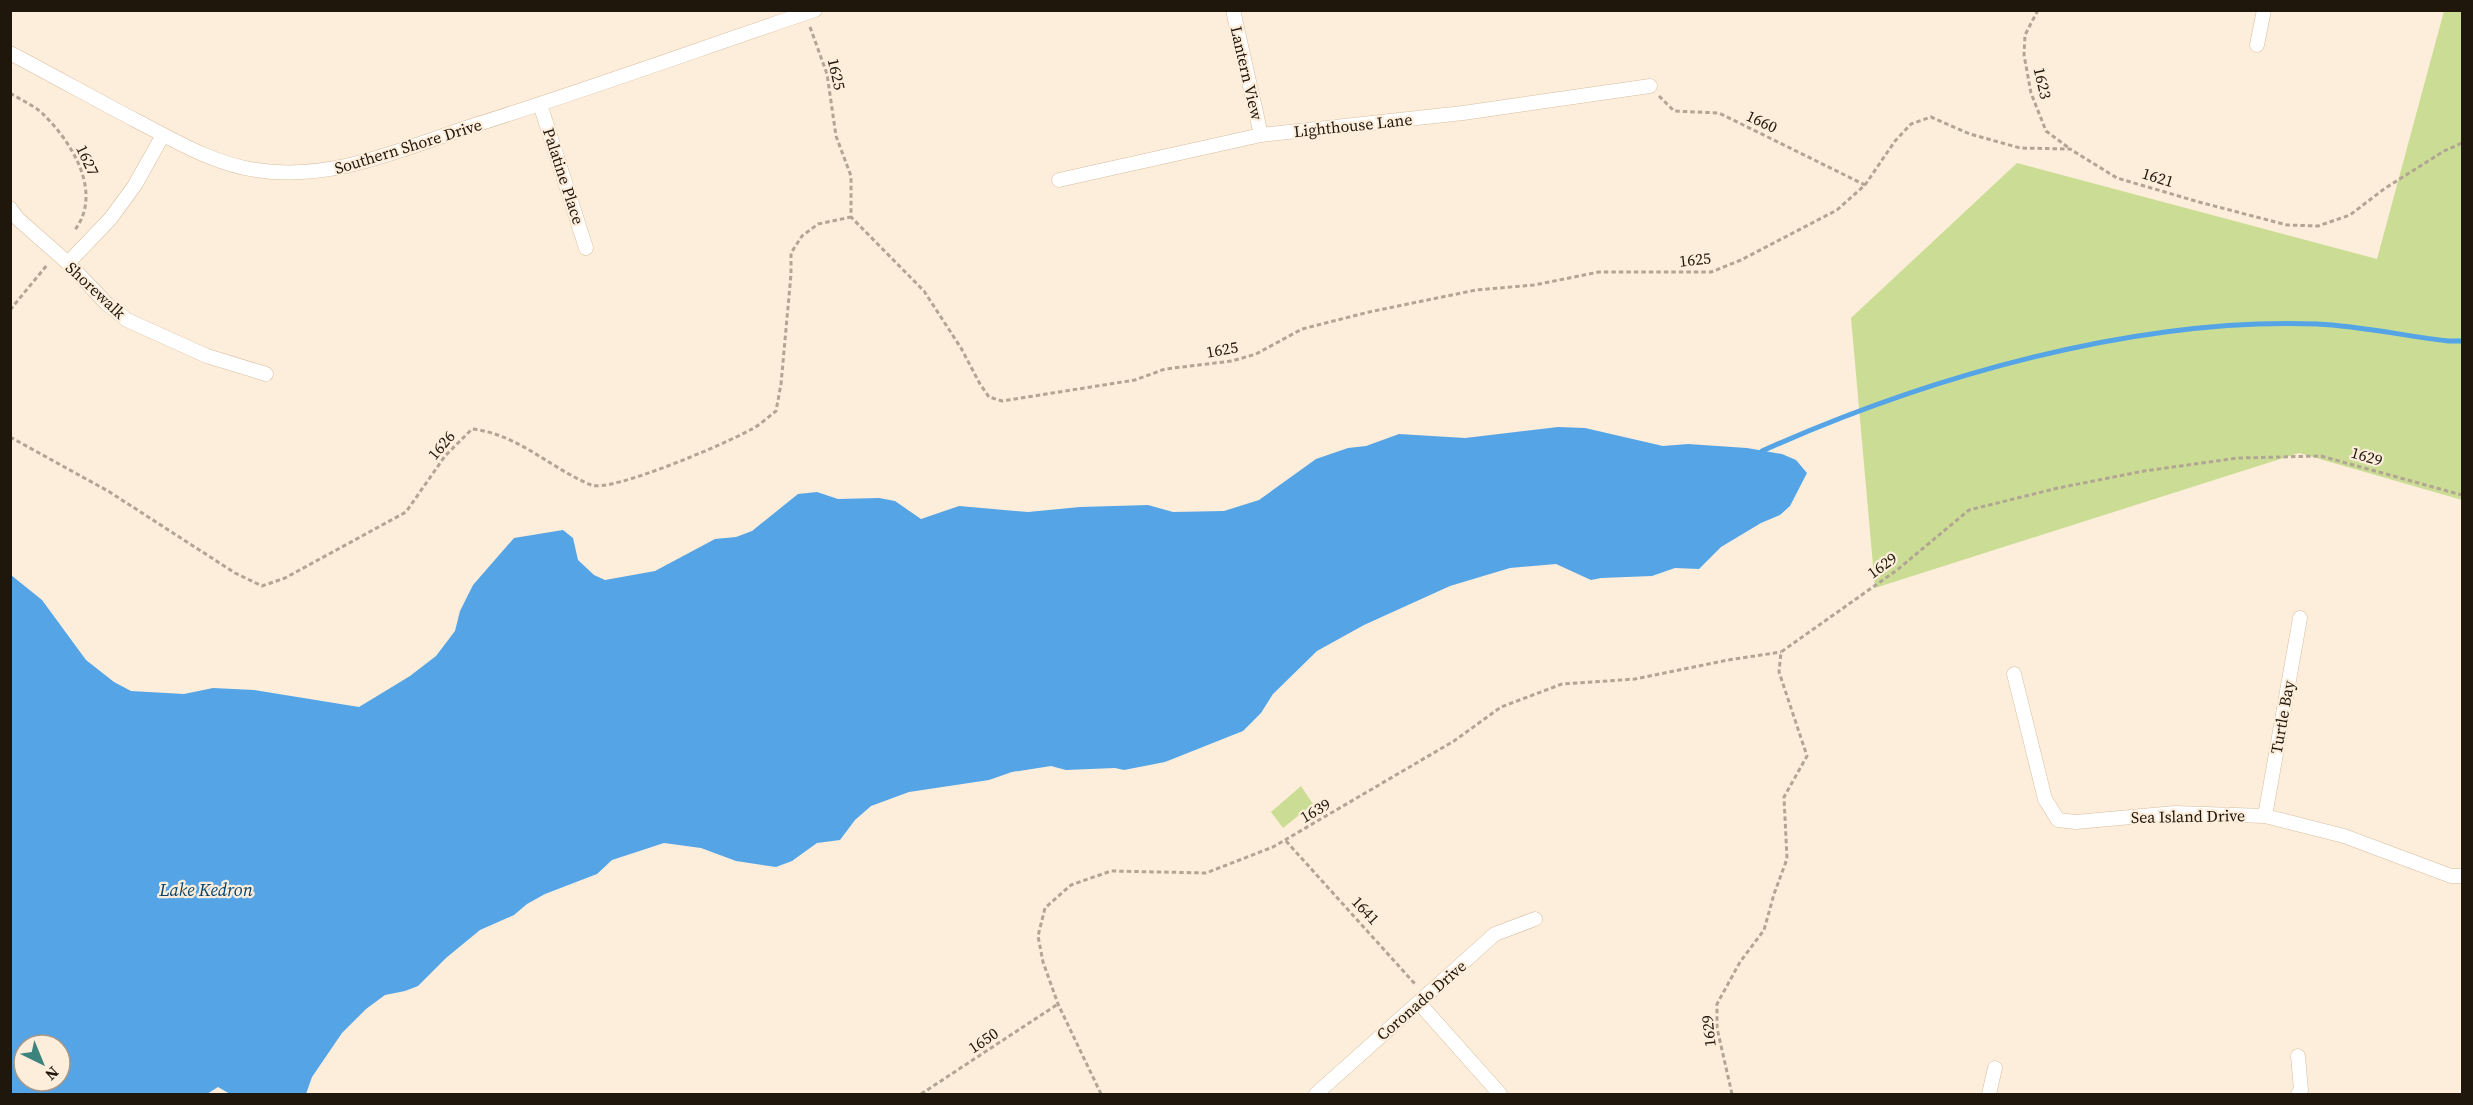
<svg xmlns="http://www.w3.org/2000/svg" width="2473" height="1105" viewBox="0 0 2473 1105" font-family="'Source Serif 4',serif">
<style>
.green{fill:#cbdd95}
.water{fill:#55a4e6;fill-rule:evenodd}
.lines{fill:none;stroke-linecap:round;stroke-linejoin:round}
.stream{stroke:#55a4e6;stroke-width:5}
.street-casing{stroke:#d6be9f;stroke-width:15}
.path{stroke:#b2a594;stroke-width:3;stroke-dasharray:4.5 3;stroke-linecap:butt}
.street{stroke:#fff;stroke-width:14}
.labels{text-anchor:middle;stroke-width:4.5;stroke-linejoin:round;paint-order:stroke}
.street-label{font-size:16px;fill:#20170c;stroke:#fdeedb}
.water-label{font-size:18px;font-style:italic;fill:#06446f;stroke:#fdeedb}
</style>
<rect width="100%" height="100%" fill="#fdeedb"/>
<path class="green" d="M2444,11H2462V500L2299,453L1875,588L1851,318L2017,163L2377,259Z
M1301,786L1313,804L1283,828L1271,812Z"/>
<path class="water" d="M1558,427L1585,428L1663,446L1688,444L1747,448L1782,454L1796,460L1807,473L1790,506L1780,515L1761,523L1721,547L1699,569L1675,568L1652,576L1601,578L1591,580L1556,564L1510,568L1450,586L1364,625L1317,651L1273,694L1261,713L1243,731L1165,762L1124,770L1115,768L1066,770L1051,766L1012,772L989,780L909,792L871,806L855,820L840,840L817,843L792,861L776,867L736,861L701,848L664,843L612,860L597,874L545,894L527,904L514,915L480,930L446,958L418,986L405,991L385,995L366,1009L342,1033L312,1077L306,1094H230L218,1087L207,1094H11V575L42,600L86,660L114,682L131,691L184,694L213,688L254,690L359,707L410,676L436,656L455,631L460,611L473,585L514,538L563,530L573,538L578,560L594,575L605,580L655,571L715,539L736,537L752,531L798,494L817,492L838,499L879,498L895,501L921,519L959,506L1028,512L1080,507L1148,505L1173,512L1224,511L1259,500L1316,459L1348,448L1366,446L1399,434L1465,438ZM24,1045H60V1081H24Z"/>
<g class="lines">
<path class="stream" d="M1762,451C1927,377 2135,317 2317,324C2360,326 2405,336 2448,341H2462"/>
<g class="street-casing">
<path id="street" d="M1233,10L1261,135
M2257,45L2264,10
M10,53C52,75 93,98 135,120C172,139 213,164 256,170C332,182 404,148 475,125C589,89 702,48 815,10
M540,104L586,248
M1059,180L1261,135L1463,113L1650,86
M10,208L18,219L68,263L107,304L127,320L207,356L266,374
M68,263L111,218L135,185L163,135
M2014,674L2045,799L2058,820L2076,822L2175,813L2265,816L2344,836L2451,876H2462
M2265,816L2300,618
M1419,1003L1500,1094
M1316,1094L1495,934L1535,919
M1989,1094L1995,1068
M2298,1094L2301,1090L2298,1056"/>
</g>
<path class="path" d="M2038,10L2025,35L2024,55L2031,93L2046,131L2069,148
M810,27L827,74L836,136L851,176V217L924,291L961,348L980,384L989,397L1002,401L1135,380L1165,369L1232,361L1256,354L1302,329L1369,312L1476,290L1534,285L1599,272H1711L1741,260L1837,210L1865,185L1895,141L1911,124L1931,117L1970,134L2020,148L2070,149L2117,178L2199,202L2287,225L2318,226L2350,215L2384,189L2444,151L2462,143
M10,93C21,100 33,105 42,113C72,142 104,193 74,231
M1659,96L1674,111L1719,113L1865,185
M10,310L47,265
M10,437L108,491L235,573L262,586L285,578L406,512L445,456L472,429C518,434 550,468 591,485C611,493 727,443 750,430C759,426 768,417 776,411L781,384L791,274V253L802,236L818,224L851,217
M1286,841L1415,984
M921,1094L1058,1004
M1101,1094L1058,1004L1043,962L1038,936L1045,908L1071,885L1111,871L1206,873L1273,847L1454,741L1501,707L1562,684L1635,679L1728,660L1781,652
M1732,1094L1717,1028V1004L1740,962L1764,930L1774,894L1787,859L1784,797L1807,756L1779,672L1781,652L1897,570L1969,510L2058,488L2144,471L2238,458L2321,456L2462,495"/>
<use href="#street" class="street"/>
</g>
<g class="labels">
<g class="street-label">
<text transform="translate(1247 73) rotate(77)" y="6">Lantern View</text>
<text transform="translate(837 74) rotate(77)" y="6">1625</text>
<text transform="translate(2043 83) rotate(77)" y="6">1623</text>
<text transform="translate(1762 121) rotate(25)" y="6">1660</text>
<text transform="translate(1353 125) rotate(-6)" y="6">Lighthouse Lane</text>
<text transform="translate(408 146) rotate(-17)" y="6">Southern Shore Drive</text>
<text transform="translate(88 160) rotate(65)" y="6">1627</text>
<text transform="translate(564 176) rotate(72)" y="6">Palatine Place</text>
<text transform="translate(2158 177) rotate(17)" y="6">1621</text>
<text transform="translate(1695 259) rotate(-6)" y="6">1625</text>
<text transform="translate(96 290) rotate(43)" y="6">Shorewalk</text>
<text transform="translate(1222 349) rotate(-10)" y="6">1625</text>
<text transform="translate(441 445) rotate(-50)" y="6">1626</text>
<text transform="translate(2367 456) rotate(16)" y="6">1629</text>
<text transform="translate(1882 565) rotate(-36)" y="6">1629</text>
<text transform="translate(2282 717) rotate(-80)" y="6">Turtle Bay</text>
<text transform="translate(1315 810) rotate(-30)" y="6">1639</text>
<text transform="translate(2188 816) rotate(-1)" y="6">Sea Island Drive</text>
<text transform="translate(1366 910) rotate(47)" y="6">1641</text>
<text transform="translate(1421 1000) rotate(-41)" y="6">Coronado Drive</text>
<text transform="translate(1708 1031) rotate(-96)" y="6">1629</text>
<text transform="translate(983 1040) rotate(-34)" y="6">1650</text>
</g>
<g class="water-label">
<text x="206" y="896">Lake Kedron</text>
</g>
</g>
<rect width="2473" height="1105" fill="none" stroke="#20170c" stroke-width="24"/>
<g transform="translate(42 1063) rotate(137)"><circle r="28" fill="#fdeedb" stroke="#a59888" stroke-width="1.5"/>
<path d="M0-4.5L10 22L0 15L-10 22Z" fill="#3c837e"/>
<text y="-9" font-size="16" font-weight="bold" text-anchor="middle" fill="#20170c">N</text>
</g>
</svg>
